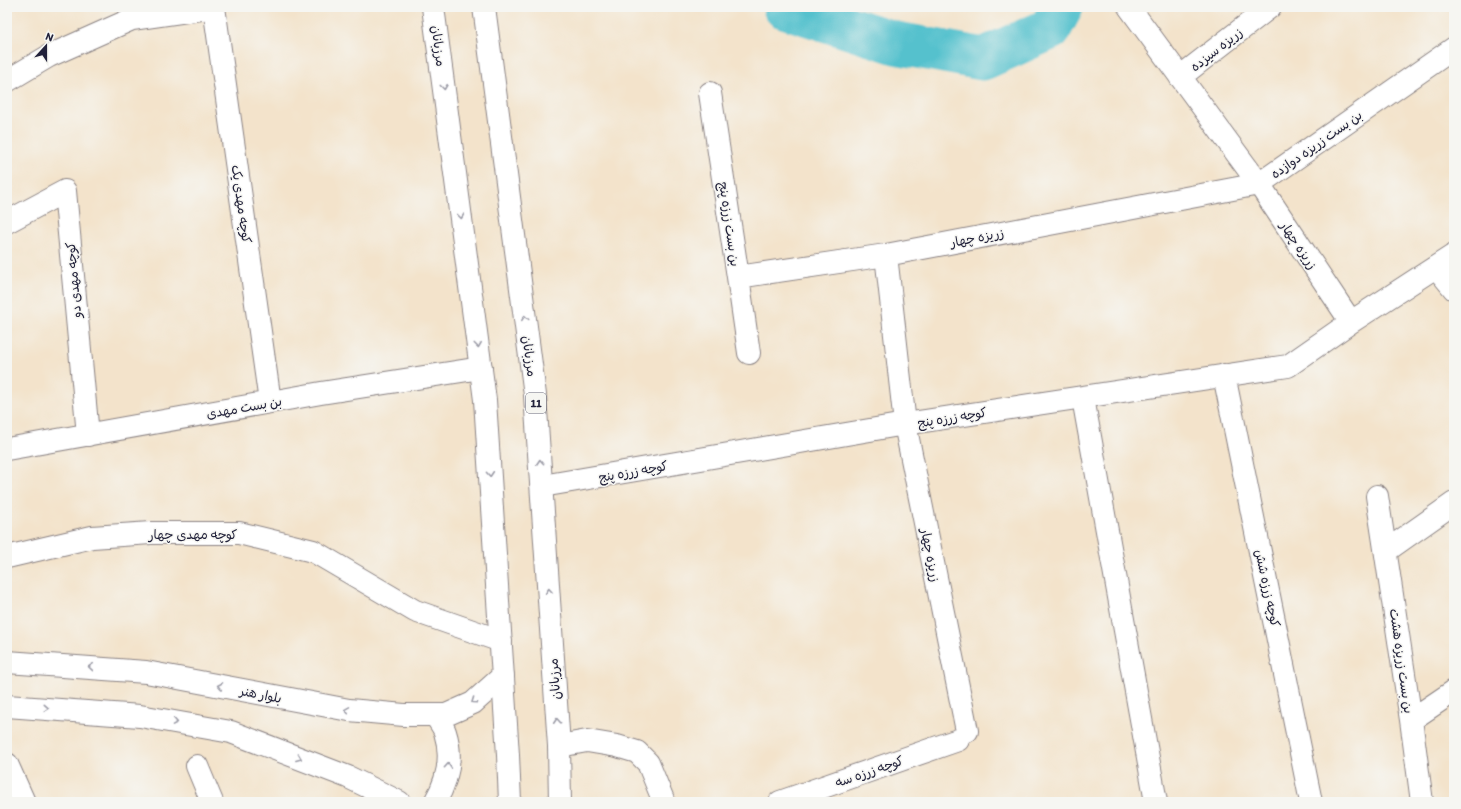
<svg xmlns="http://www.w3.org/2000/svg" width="1461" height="809" viewBox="0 0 1461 809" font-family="Itim,'Playpen Sans Arabic',sans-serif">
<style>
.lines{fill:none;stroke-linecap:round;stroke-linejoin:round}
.river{stroke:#55c1cd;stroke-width:43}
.street-casing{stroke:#8a8283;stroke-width:24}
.secondary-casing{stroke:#8a8283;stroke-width:24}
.primary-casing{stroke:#8a8283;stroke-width:24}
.street{stroke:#fff;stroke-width:22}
.secondary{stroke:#fff;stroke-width:22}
.primary{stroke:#fff;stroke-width:22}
.oneway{stroke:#9c9ca7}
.labels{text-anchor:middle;stroke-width:3;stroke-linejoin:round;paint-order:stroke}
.shield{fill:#f6f6f2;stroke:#626272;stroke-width:1}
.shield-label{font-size:12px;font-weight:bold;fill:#22223b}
.street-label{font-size:13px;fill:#22223b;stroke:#f6f6f2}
</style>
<rect width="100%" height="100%" fill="#f6f6f2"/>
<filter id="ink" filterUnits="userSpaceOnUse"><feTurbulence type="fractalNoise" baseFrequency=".025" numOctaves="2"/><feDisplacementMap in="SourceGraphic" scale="8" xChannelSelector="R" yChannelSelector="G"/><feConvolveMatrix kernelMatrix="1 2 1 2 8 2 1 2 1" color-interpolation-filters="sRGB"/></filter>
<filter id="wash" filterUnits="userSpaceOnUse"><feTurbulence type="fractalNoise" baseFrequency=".012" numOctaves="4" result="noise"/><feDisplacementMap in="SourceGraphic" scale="16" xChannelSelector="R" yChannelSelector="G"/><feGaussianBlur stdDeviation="0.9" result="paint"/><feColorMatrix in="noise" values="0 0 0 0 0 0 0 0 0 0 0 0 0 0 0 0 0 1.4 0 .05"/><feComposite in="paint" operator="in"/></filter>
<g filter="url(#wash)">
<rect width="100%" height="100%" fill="#f3e3cb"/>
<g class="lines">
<path class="river" d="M784,7L896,43L983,59L1050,29L1062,7"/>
</g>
</g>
<g filter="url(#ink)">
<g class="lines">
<g class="street-casing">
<path id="street" d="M214,7L270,402
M1129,7L1259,184L1454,48
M1180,77L1270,7
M7,81L49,56L132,19L215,7
M710,93L738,277L886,255
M7,222L65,191L88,435
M1436,267L1454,289
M738,277L749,353
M1224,375L1311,802
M1083,398L1156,802
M7,449L321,393L481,368
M542,486L905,424L1288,366L1351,322
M1377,496L1411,720L1454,691
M1386,551L1454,503
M7,557L92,537L151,533H239L313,551L415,611L501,641
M1411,720L1422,802
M967,731L905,424L886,255L1259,184L1351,322L1454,255
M559,746L587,741L617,746L637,752L648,763L664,802
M7,764L24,802
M197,766L212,802
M780,802L958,740"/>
</g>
<g class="secondary-casing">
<path id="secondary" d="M7,662L146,672L349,710L404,715H446L473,703L503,676
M7,706L140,716L231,732L348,777L399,802
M435,802C448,780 453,757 445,732C443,726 438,720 435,715"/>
</g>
<g class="primary-casing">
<path id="primary" d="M433,7L485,400L508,755L510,802
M484,7L535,395L559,746L560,802"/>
</g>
<use href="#street" class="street"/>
<use href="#secondary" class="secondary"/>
<use href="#primary" class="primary"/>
</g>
<defs><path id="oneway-chevron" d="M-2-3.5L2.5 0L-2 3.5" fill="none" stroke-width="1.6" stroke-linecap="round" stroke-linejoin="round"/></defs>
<g class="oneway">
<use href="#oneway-chevron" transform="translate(444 87) rotate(83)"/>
<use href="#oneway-chevron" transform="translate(461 216) rotate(83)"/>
<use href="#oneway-chevron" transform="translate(525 318) rotate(-98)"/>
<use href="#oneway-chevron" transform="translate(478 345) rotate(83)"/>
<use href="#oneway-chevron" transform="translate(540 462) rotate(-94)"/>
<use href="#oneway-chevron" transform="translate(490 474) rotate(86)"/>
<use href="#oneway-chevron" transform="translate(549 591) rotate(-94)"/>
<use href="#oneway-chevron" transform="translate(91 667) rotate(-175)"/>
<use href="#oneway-chevron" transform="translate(220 686) rotate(-170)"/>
<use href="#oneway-chevron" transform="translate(474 701) rotate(145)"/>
<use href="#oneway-chevron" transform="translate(46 708) rotate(4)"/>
<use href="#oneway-chevron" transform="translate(347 710) rotate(-171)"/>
<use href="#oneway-chevron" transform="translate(557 721) rotate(-94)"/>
<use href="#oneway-chevron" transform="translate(175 722) rotate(10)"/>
<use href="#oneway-chevron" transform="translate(299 758) rotate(21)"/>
<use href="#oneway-chevron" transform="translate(448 766) rotate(-86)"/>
</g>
</g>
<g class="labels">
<rect class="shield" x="526" y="393" width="20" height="20" rx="3"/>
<g class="shield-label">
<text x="536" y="407">11</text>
</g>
<g class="street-label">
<text transform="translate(439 46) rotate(83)" y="5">مرزبانان</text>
<text transform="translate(1216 49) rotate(-38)" y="5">زریزه سیزده</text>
<text transform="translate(1316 144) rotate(-35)" y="5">بن بست زریزه دوازده</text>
<text transform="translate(242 204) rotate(82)" y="5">کوچه مهدی یک</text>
<text transform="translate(730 224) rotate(82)" y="5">بن بست زرزه پنج</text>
<text transform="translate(977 237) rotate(-11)" y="5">زریزه چهار</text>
<text transform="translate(1299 245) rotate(56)" y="5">زریزه چهار</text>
<text transform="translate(73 280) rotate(-95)" y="5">کوچه مهدی دو</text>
<text transform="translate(530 356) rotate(82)" y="5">مرزبانان</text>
<text transform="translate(244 407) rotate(-10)" y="5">بن بست مهدی</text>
<text transform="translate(952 417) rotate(-9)" y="5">کوچه زرزه پنج</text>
<text transform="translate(633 471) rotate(-10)" y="5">کوچه زرزه پنج</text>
<text x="193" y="539">کوچه مهدی چهار</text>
<text transform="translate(931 555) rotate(79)" y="5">زریزه چهار</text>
<text transform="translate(1268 588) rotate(78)" y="5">کوچه زرزه شش</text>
<text transform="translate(1402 661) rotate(82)" y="5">بن بست زریزه هشت</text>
<text transform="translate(554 679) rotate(-94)" y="5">مرزبانان</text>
<text transform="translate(261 694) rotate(11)" y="5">بلوار هنر</text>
<text transform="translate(869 771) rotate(-19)" y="5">کوچه زرزه سه</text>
</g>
</g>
<rect width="1461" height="809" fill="none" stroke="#f6f6f2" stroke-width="24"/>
<g transform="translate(46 46) rotate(21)" stroke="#f6f6f2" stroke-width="3" paint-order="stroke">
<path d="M0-3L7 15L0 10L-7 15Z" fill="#22223b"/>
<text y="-6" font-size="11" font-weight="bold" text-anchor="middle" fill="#22223b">N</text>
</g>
</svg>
